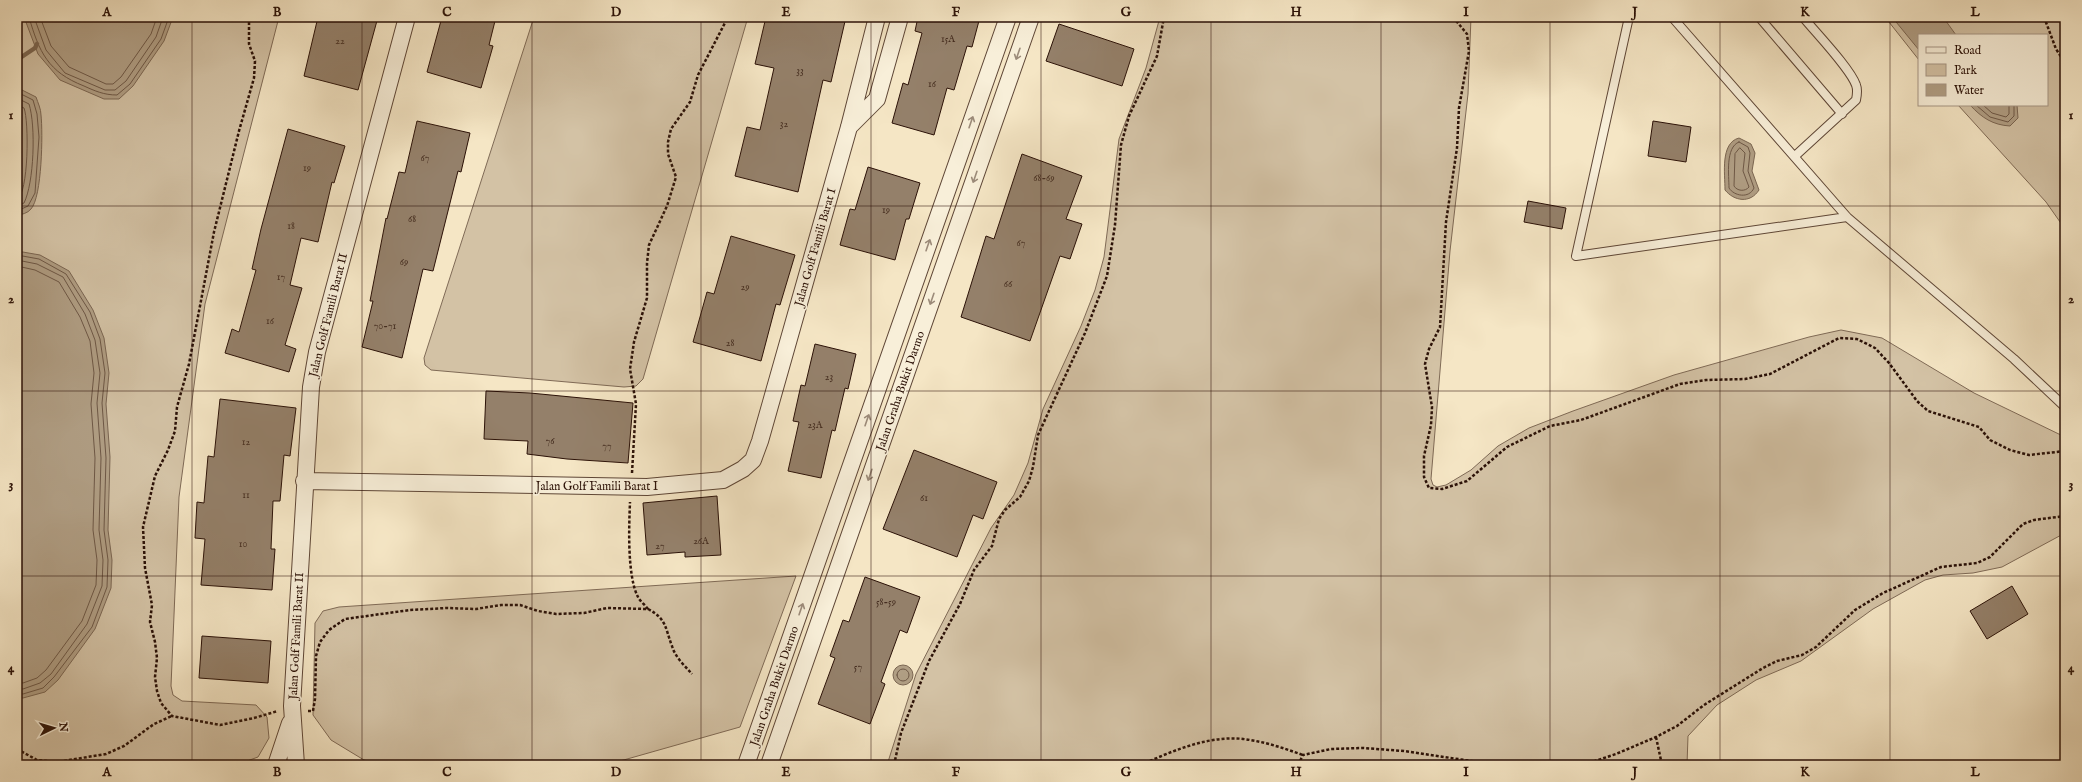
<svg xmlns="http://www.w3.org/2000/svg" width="2082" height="782" viewBox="0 0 2082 782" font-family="'IM FELL English',serif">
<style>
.green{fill:#d3c2a5;stroke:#7f6a56}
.water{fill:#b09e84;stroke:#7b6652}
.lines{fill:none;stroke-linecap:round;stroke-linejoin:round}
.shore{stroke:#6e5846;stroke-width:1}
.stream{stroke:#7b6652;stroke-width:4.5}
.building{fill:#94806a;stroke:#2b1107}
.service-casing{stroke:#5e4636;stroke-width:10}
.minor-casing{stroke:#5e4636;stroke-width:18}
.path{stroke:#2b1107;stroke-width:2.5;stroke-dasharray:3 2;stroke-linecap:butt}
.service{stroke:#f8efd9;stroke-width:8}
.minor{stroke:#f8efd9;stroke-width:16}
.oneway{stroke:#9c8b7a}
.grid{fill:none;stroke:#2b1107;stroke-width:1;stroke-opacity:0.55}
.labels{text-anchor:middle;stroke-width:3.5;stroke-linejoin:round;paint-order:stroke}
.number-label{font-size:10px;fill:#452d20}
.street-label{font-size:12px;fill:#2b1107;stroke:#f8efd9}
.neatline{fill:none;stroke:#2b1107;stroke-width:1.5}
.grid-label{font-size:13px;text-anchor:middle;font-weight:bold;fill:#2b1107}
</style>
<rect width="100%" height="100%" fill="#f5e6c5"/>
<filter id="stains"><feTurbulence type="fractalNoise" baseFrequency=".005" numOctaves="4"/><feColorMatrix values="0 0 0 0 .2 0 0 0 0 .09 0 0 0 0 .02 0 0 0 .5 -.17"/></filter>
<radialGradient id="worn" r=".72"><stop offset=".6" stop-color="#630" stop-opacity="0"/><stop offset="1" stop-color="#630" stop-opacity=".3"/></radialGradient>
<path class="green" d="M17,17H279L205,304L179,497L171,686L173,695L182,701L256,705L267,717L269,738L258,757L236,765H17Z
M534,17H748L643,379L636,386L624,387L431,370L425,365L424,358Z
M1160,17H1471L1468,94L1450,251L1431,479L1433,485L1437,487L1446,485L1471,470L1498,446L1529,428L1573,411L1674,375L1809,337L1841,330L1882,338L1974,393L2065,437V533L2002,567L1973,573L1943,575L1925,580L1873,609L1801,661L1756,680L1717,705L1688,736L1687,765H887L916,674L991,528L1014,495L1028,463L1043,409L1081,326L1095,290L1104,257L1119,139L1146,68Z
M1885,17H2065V229L2046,202L1958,105H2047V35H1919V60Z
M796,576L740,727L606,765H383L364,760L331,740L313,715L315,623L323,611L339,607Z"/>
<path class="water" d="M24,17H173L164,41L133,86L119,99H104L60,80L38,54Z
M1892,17H1943L1956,35H1919V50Z
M17,86L20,89L36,97C38,103 41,109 41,115C43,133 42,197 31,209C28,213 21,215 17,215Z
M1970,105H2017L2018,118L2010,126C1993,125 1982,118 1970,105Z
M1739,138L1751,144L1755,153L1752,171L1759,190C1750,204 1734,201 1725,190C1725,174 1720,143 1739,138Z
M17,251L40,255L69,271L93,310L104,338L109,373L106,404L110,457L108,530L112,560L111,588L95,629L58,680L45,692L23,698L17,697Z
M893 675a10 10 0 1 1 20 0a10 10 0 1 1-20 0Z"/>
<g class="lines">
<path class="shore" d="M29,17C39,52 48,72 84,86C95,91 104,95 117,95L130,84L161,39L169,17
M34,17L46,50L65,73L105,90H115L126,81L156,37L163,17
M40,17L51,46L69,67L106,84H113L121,77L151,34L157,17
M17,92L33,100L37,114L39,137L35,193L28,206L17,211
M17,98L29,104C36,126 34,183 24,203L17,206
M17,105L24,108C29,121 29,193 17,200
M1976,105L1990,117L2008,122L2014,116V105
M1983,105L1992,113L2006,117L2009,114V105
M1739,142L1748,147L1750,153L1748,171L1754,188C1749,199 1734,196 1729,188C1729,176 1725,147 1739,142Z
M1740,148L1745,153L1743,171L1749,187C1745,192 1737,191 1734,186L1735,154Z
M17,255L39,259L66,274L90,312L100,339L105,373L102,403L106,458L104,530L108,560L107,587L92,627L54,677L43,688L23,694L17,693
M17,260L37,264L63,277L85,314L95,340L100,373L97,403L101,458L99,530L103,560L102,586L87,624L51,674L40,683L23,689L17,688
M17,266L35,270L59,282L80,317L90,341L94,373L91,404L95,458L93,530L97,560L96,585L82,621L46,670L37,678L23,683L17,682
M897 675a6 6 0 1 1 12 0a6 6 0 1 1-12 0Z"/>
<path class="stream" d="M17,60L35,48L37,44"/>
</g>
<path class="building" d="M318,17H378L358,90L304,76Z
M442,17H496L489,45L493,46L481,88L427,72Z
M766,17H846L831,82L823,80L798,192L735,176L747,127L760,130L774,68L755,64Z
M918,17H980L972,47L967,46L954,90L947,88L934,135L892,123L903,83L908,85L922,33L915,31Z
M1059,24L1134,49L1122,86L1046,61Z
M417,121L470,133L461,172L458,171L433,271L423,269L402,358L362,347L373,301H370L386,218L387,219L399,172L405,173Z
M1653,121L1691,127L1686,162L1648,156Z
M288,129L345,146L334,183L332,182L318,242L301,238L290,285L302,288L285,345L296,349L289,372L225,353L232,329L239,332L256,270L252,269L261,229Z
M1022,154L1082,176L1066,219L1082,224L1070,259L1060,256L1030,341L961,317L986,236L994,239Z
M868,167L920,183L909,219H906L895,260L840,245L850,209L855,210Z
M1528,201L1566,208L1562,229L1524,222Z
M731,236L795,255L780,305L776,304L761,361L693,342L707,292L714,294Z
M815,344L856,354L848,389L845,388L835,431L832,430L821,478L788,471L799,422L793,421L801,385L805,386Z
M486,391L530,393L633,403L628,463L567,459L527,454L528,441L484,439Z
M220,399L296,408L290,456L284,455L280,501H273L271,549H275L272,590L201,585L205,539L195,538L197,502L204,503L208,456L214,457Z
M914,450L997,482L983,519L973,515L957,557L883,529Z
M717,496L721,555L685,557V552L647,555L643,503Z
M865,577L920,597L907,633L900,630L881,682L885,684L870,724L818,704L835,658L830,656L843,620L849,622Z
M2012,586L2028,614L1987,639L1970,611Z
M202,636L271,641L268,683L199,678Z"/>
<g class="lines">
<g class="service-casing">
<path id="service" d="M1629,17L1576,256L1847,217
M1672,17L1847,217L2014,359L2065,407
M1759,17L1842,114
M1795,156L1856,100C1857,95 1858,90 1856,85C1850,68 1816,33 1803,17"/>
</g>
<g class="minor-casing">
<path id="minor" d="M849,127L877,99L900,17
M304,481L647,487L723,480L743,469L753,460L760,441L849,127L877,17
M276,765L290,723
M296,765L292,706L311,387L317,352L407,17
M746,765L1008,17
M769,765L1031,17"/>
</g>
<path class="path" d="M249,17V44L255,61L254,78L239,131L214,232L189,364L177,407L175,431L168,450L155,476L143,527L145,568L152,605L150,622L155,642L157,658L155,677L157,691L161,703L172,716L220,725L254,718L278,711
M1453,17L1467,34L1469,51L1459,108L1457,148L1446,222L1440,327L1429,349L1425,364L1432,407L1431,425L1424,456V477L1429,488L1442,489L1467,481L1507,447L1550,426L1581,420L1680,384L1706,380L1745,379L1770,374L1839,338L1857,339L1875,348L1889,363L1917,401L1928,411L1979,427L1990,440L2010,450L2029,455L2065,451
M2044,17L2056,49L2065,63
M632,473L636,404L630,369L634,342L647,298V263L649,245L667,206L676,177L668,154V142L671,129L690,102L698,75L728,17
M648,609C667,619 665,628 672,646C675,657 685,666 692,674
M308,711H313L315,699L316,656L320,642L329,630L345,619L410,610L447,608L476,609L501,605H520L538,611L556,614L584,613L607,608L648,609C645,605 640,601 638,597C627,576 629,526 630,502
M1656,737L1662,765
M17,749L37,760L57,762L106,754L124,746L154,724L172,716
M894,765L901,733L929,661L960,604L974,570L992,546L999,519L1005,510L1020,497L1029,481L1033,467L1038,435L1085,333L1107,276L1115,225L1121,145L1129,116L1157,56L1164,17
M1141,765C1174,750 1214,733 1250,740C1269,743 1286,749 1303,755
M1298,765L1303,755L1331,749L1363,748L1404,751L1498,765
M1564,765L1589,763L1616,754L1656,737L1677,726L1704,705L1763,668L1777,661L1802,655L1816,647L1855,610L1883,593L1941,567L1977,563L1990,557L2023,524L2034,520L2065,516"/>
<use href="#service" class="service"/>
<use href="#minor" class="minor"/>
</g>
<defs><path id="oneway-shaft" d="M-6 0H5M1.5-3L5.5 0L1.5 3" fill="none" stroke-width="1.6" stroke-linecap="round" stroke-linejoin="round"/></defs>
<g class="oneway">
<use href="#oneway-shaft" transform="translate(1018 54) rotate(109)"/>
<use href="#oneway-shaft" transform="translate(971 122) rotate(-71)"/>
<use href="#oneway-shaft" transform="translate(975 177) rotate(109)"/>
<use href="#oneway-shaft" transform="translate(928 245) rotate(-71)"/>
<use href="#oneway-shaft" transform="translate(932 299) rotate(109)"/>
<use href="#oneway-shaft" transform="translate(867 420) rotate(-71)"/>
<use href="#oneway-shaft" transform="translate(870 475) rotate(109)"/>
<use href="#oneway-shaft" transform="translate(801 609) rotate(-71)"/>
</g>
<path class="grid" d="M192,17V765M362,17V765M532,17V765M701,17V765M871,17V765M1041,17V765M1211,17V765M1381,17V765M1550,17V765M1720,17V765M1890,17V765M17,206H2065M17,391H2065M17,576H2065"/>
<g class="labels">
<g class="number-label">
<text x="948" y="42">15A</text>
<text x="340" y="44">22</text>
<text x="800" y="74">33</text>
<text x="932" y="87">16</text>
<text x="784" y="127">32</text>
<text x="425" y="161">67</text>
<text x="307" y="171">19</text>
<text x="1044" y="181">68-69</text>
<text x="886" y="213">19</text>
<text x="412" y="222">68</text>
<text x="291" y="229">18</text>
<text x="1021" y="246">67</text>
<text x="404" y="265">69</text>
<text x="281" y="280">17</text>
<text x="1008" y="287">66</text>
<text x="745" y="290">29</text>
<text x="270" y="324">16</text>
<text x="385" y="329">70-71</text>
<text x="730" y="346">28</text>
<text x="829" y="380">23</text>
<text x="815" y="428">23A</text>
<text x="550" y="444">76</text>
<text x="246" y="445">12</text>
<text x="607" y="449">77</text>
<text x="246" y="498">11</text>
<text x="924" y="501">61</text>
<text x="701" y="544">26A</text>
<text x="243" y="547">10</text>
<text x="660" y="549">27</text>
<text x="886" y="605">58-59</text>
<text x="858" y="670">57</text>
</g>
<g class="street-label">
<text transform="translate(815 247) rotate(-74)" y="4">Jalan Golf Famili Barat I</text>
<text transform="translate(328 315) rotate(-76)" y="4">Jalan Golf Famili Barat II</text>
<text transform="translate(900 391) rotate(-71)" y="4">Jalan Graha Bukit Darmo</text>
<text x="597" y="490">Jalan Golf Famili Barat I</text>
<text transform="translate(296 636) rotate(-87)" y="4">Jalan Golf Famili Barat II</text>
<text transform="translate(774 686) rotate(-71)" y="4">Jalan Graha Bukit Darmo</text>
</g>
</g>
<rect width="2082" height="782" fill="none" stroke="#f5e6c5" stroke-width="44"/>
<rect x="1918" y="34" width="130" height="72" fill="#f8efd9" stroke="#a69685"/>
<rect x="1926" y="47" width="20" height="6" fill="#f8efd9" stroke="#a69685"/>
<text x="1954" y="54" font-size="12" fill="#2b1107">Road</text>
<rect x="1926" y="64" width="20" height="12" fill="#d3c2a5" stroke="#a69685"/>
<text x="1954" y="74" font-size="12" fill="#2b1107">Park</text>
<rect x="1926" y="84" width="20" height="12" fill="#b09e84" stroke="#a69685"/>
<text x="1954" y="94" font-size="12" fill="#2b1107">Water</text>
<g transform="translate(54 728) rotate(85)" stroke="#f8efd9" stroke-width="3" paint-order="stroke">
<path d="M0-3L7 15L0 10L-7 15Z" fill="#2b1107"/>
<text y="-6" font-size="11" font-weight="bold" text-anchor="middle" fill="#2b1107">N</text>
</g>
<rect x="22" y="22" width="2038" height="738" class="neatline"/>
<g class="grid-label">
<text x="107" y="16">A</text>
<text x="277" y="16">B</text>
<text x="447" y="16">C</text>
<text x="616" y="16">D</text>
<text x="786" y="16">E</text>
<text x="956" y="16">F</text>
<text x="1126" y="16">G</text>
<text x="1296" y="16">H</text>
<text x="1466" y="16">I</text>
<text x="1635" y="16">J</text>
<text x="1805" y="16">K</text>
<text x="1975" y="16">L</text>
<text x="11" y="119">1</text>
<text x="2071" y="119">1</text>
<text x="11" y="303">2</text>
<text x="2071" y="303">2</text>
<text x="11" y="488">3</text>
<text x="2071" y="488">3</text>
<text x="11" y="672">4</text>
<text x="2071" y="672">4</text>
<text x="107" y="776">A</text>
<text x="277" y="776">B</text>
<text x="447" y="776">C</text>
<text x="616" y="776">D</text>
<text x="786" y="776">E</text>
<text x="956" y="776">F</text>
<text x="1126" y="776">G</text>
<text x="1296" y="776">H</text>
<text x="1466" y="776">I</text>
<text x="1635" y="776">J</text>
<text x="1805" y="776">K</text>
<text x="1975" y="776">L</text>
</g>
<rect width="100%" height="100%" filter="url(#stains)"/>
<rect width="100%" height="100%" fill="url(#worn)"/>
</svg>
